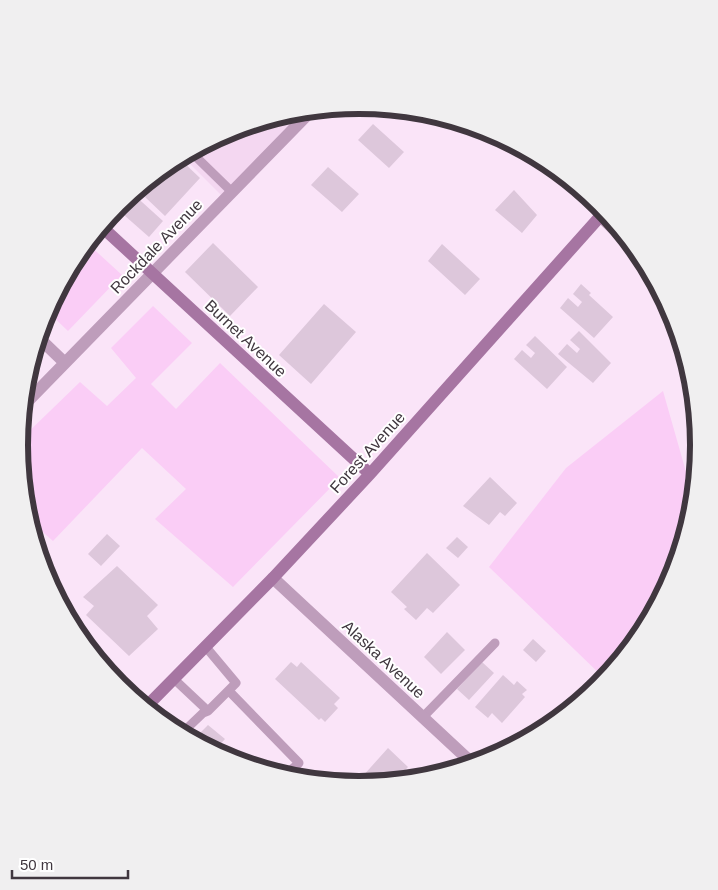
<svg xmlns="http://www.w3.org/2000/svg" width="718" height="890" viewBox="0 0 718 890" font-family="Helvetica,sans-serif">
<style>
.built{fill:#f4d7f1}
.green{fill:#facdf6}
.building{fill:#ddc7db}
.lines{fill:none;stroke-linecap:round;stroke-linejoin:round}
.lane{stroke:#be9dbb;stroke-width:9}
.street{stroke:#be9dbb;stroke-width:12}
.secondary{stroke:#a675a2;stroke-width:12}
.labels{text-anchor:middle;stroke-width:4;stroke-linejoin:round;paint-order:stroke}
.street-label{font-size:16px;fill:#40373f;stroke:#fff}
.rim{fill:none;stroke:#40373f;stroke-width:6}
</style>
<rect width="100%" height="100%" fill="#fae4f8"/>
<path class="built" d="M313,109L225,199L182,156L229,131L293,111Z"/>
<path class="green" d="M87,243L122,275L68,331L47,311L76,256Z
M153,306L192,343L151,384L176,409L220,363L340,478L233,587L155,519L186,489L142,448L53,541L28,519L25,511L19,441L80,382L107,406L136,378L111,348Z
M663,391L694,500C690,543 666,598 642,634C631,650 617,664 605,679L489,567L566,468Z"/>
<path class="building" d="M373,124L404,152L389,168L358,140Z
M539,157L548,162L573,182L569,186Z
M179,158L200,178L165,216L145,197L156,185L149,179L166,165L170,168Z
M328,167L359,194L342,212L311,185Z
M514,190L537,215L522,233L495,210Z
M132,193L163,221L149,237L116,208Z
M213,243L258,287L230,316L185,272Z
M442,244L480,279L465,295L428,261Z
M581,284L591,293L589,295L613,317L594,338L560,308L568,298L578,307L582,302L573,294Z
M324,304L356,332L311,384L279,355Z
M579,331L611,363L593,383L558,354L567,344L577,353L580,349L570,340Z
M535,336L567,367L547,389L514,359L522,350L531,358L535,353L526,345Z
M490,477L517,503L505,516L500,512L489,525L463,506Z
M107,534L120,546L101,566L88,554Z
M457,537L468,547L458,558L446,548Z
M427,553L460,585L433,613L427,608L416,620L404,609L407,607L391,592Z
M117,566L158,605L147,616L158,629L129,656L86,615L94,606L83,597Z
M447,632L465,650L441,674L424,657Z
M533,639L546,651L536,662L523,650Z
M291,662L297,667L301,662L340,698L334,704L338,708L325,722L321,718L319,720L275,679Z
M482,662L494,673L469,700L457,689Z
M503,675L514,685L517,681L527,690L522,694L525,697L502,723L492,713L488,718L475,707Z
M208,725L225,739L214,751L193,740Z
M388,748L408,767L394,782L370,784L362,777Z
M244,757L255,767L239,762Z"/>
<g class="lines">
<path class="lane" d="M290,112L300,122
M190,151L232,192
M599,217L643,259
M174,679L208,711
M229,691L299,763L284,776
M423,717L495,643
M181,734L203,713L208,711L236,683L205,646"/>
<path class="street" d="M38,337L65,363
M23,406L313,109
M273,578L473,764"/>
<path class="secondary" d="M101,226L370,474
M145,708L273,578L370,474L605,211"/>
</g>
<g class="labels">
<g class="street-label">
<text transform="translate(156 246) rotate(-46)" y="6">Rockdale Avenue</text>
<text transform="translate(246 338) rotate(43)" y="6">Burnet Avenue</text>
<text transform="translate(367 452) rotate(-48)" y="6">Forest Avenue</text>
<text transform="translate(384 659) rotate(43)" y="6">Alaska Avenue</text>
</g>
</g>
<path d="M0 0H718V890H0ZM28 445a331 331 0 1 1 662 0a331 331 0 1 1-662 0Z" fill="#f0eff0" fill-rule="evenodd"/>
<path class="rim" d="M28 445a331 331 0 1 1 662 0a331 331 0 1 1-662 0Z"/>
<path d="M12 870v8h116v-8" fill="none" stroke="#40373f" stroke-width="2.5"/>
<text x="20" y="870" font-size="15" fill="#40373f" stroke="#ffffff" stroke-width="4" paint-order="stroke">50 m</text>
</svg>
